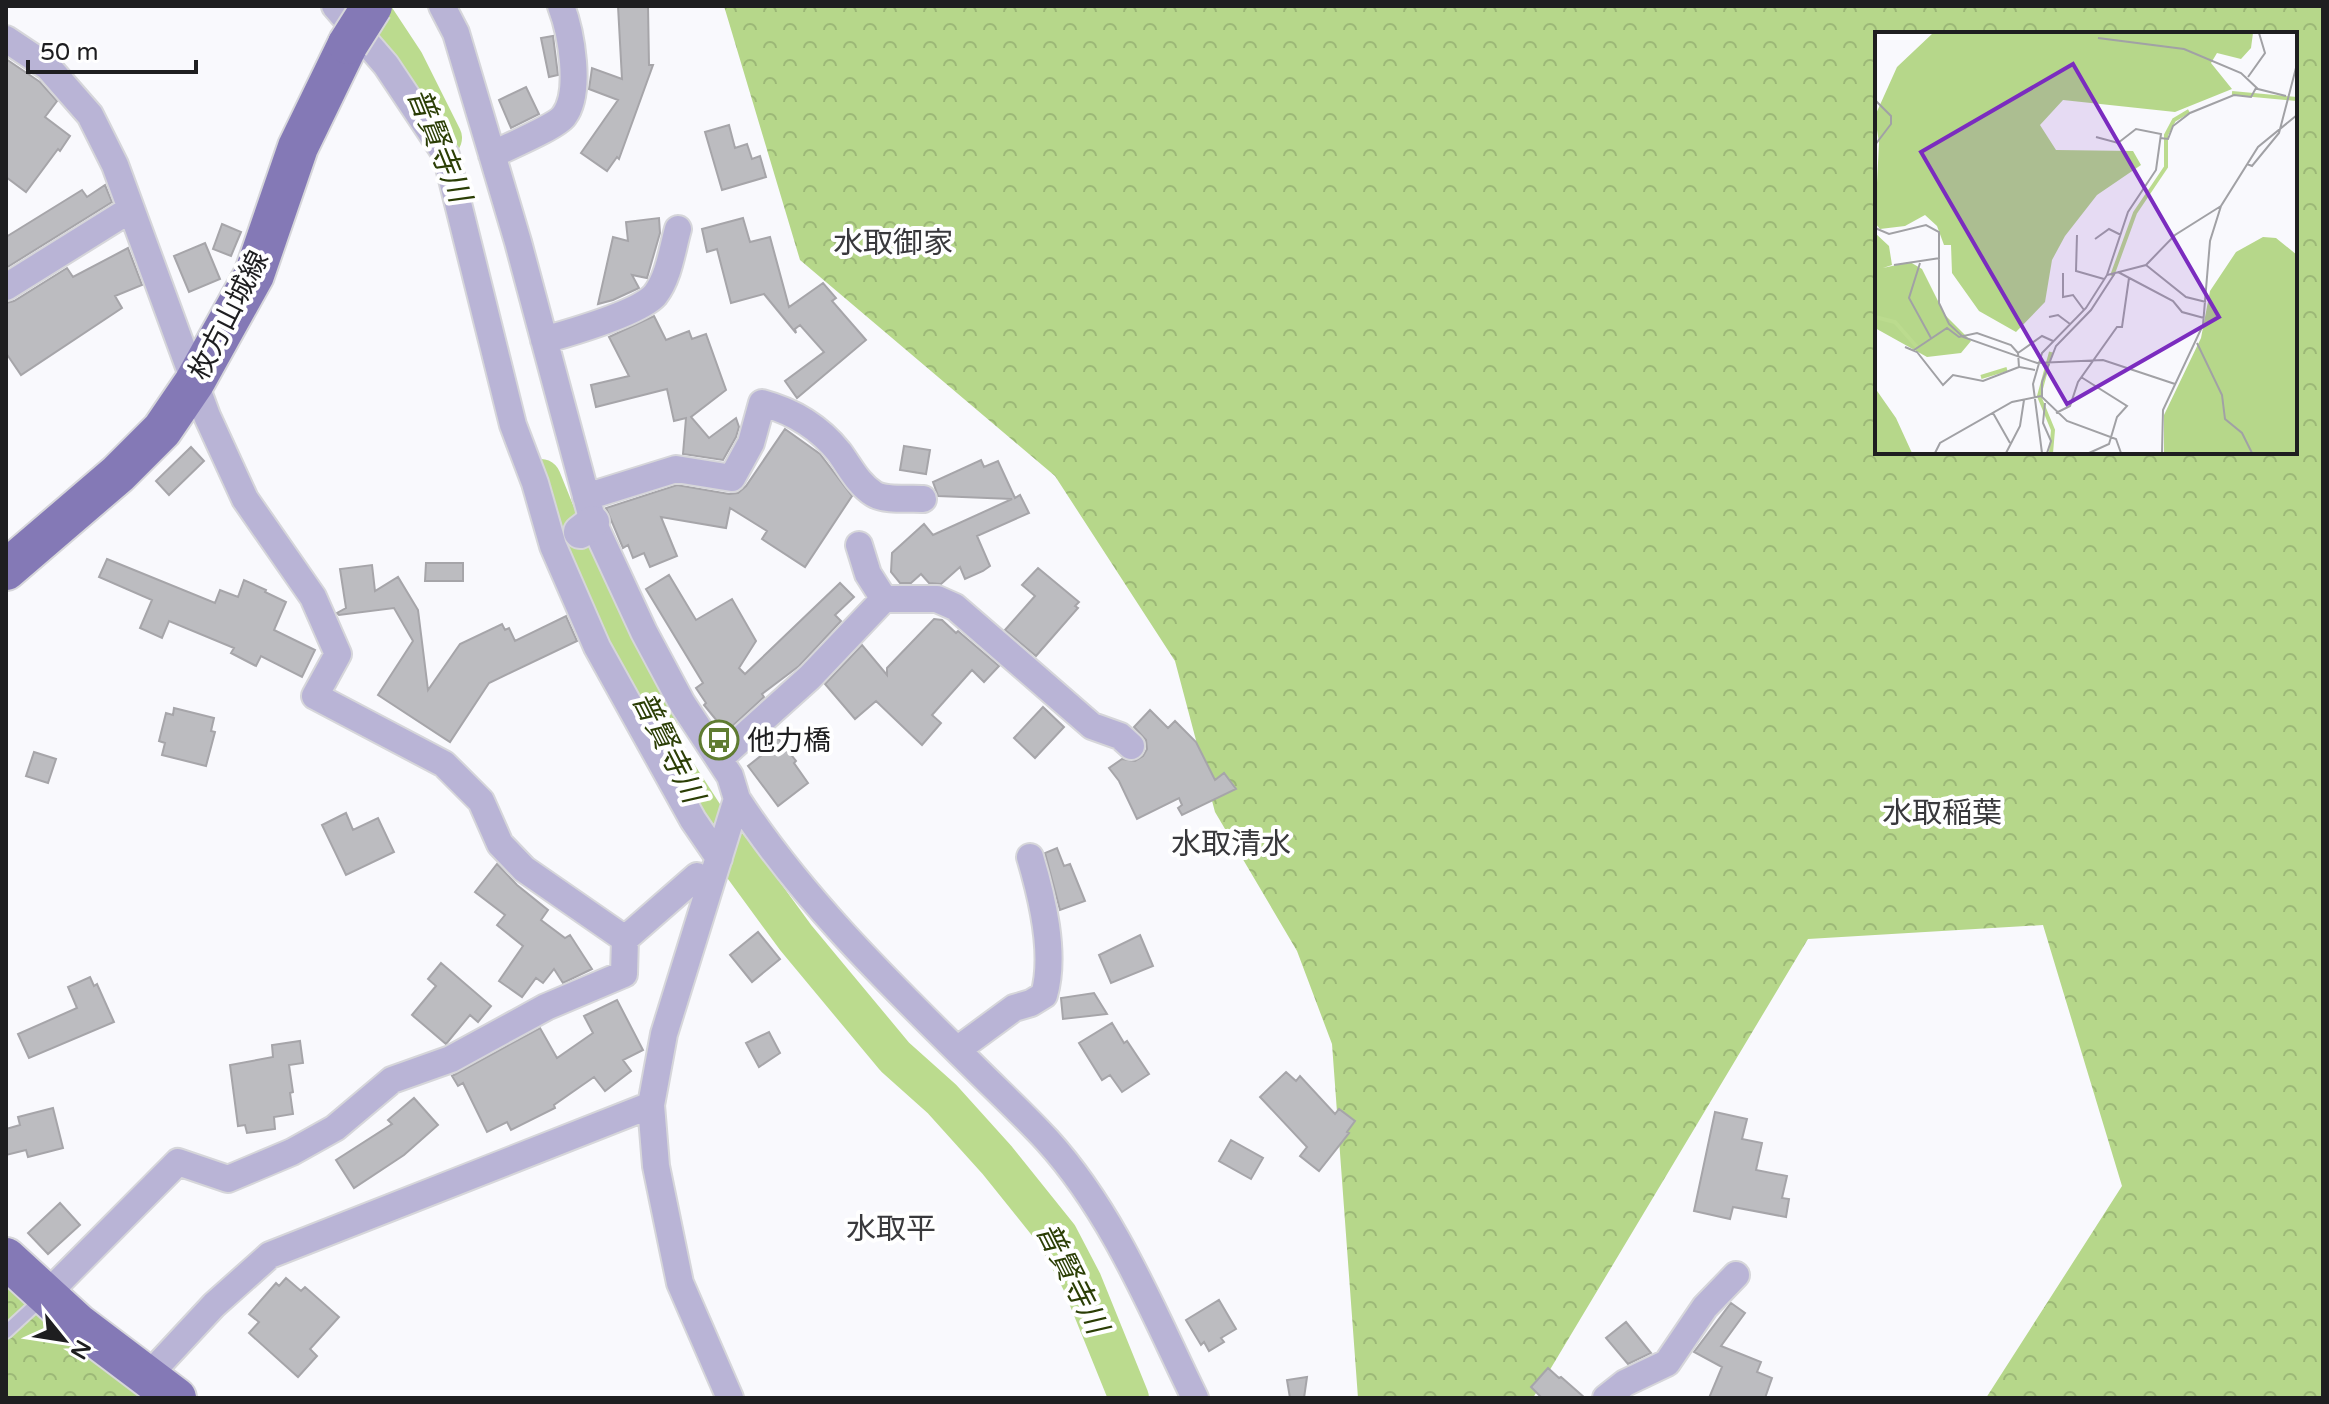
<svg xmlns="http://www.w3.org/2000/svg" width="2329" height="1404" viewBox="0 0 2329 1404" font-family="'Varela Round','Noto Sans JP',sans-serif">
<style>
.forest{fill:url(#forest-crowns);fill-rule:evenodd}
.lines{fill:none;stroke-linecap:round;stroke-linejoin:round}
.river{stroke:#bbdb8e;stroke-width:40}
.building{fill:#bcbcc0;stroke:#a6a5a9;stroke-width:2}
.service-casing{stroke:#d6d6da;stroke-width:16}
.minor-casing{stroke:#d6d6da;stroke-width:30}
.tertiary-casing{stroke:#d6d6da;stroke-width:36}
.primary-casing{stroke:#d6d6da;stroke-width:44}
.service{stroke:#b9b4d6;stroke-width:12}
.minor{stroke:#b9b4d6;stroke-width:26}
.tertiary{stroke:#b9b4d6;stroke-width:32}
.primary{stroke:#8479b6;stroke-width:40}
.primary-bridge-casing{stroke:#d6d6da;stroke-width:44;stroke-linecap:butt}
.primary-bridge{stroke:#8479b6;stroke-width:40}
.labels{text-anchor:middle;stroke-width:8;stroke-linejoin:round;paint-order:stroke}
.street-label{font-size:28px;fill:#1e1e20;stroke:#fff}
.poi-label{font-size:28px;fill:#1e1e20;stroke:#fff;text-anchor:start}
.water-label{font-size:30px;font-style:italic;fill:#2b3e05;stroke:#fff}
.neighbourhood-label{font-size:30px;fill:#39393c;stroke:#fff}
.inset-river{fill:none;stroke:#bbdb8e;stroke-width:4}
.inset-road{fill:none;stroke:#a1a1a5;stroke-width:2}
.view{fill:#7b2cbf;fill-opacity:0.15;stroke:#7b2cbf;stroke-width:4}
.inset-edge{fill:none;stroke:#1e1e20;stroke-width:4}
</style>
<defs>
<pattern id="forest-crowns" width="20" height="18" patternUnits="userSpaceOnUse" patternTransform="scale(2)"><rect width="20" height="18" fill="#b6d78a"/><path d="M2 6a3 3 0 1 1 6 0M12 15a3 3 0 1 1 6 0" fill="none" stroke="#9cb877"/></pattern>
</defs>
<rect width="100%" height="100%" fill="#f9f9fd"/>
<path class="forest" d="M724,6H2323V1398H1986L2122,1186L2043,925L1808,939L1533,1398H1358L1332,1044L1297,951L1215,812L1175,661L1055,476L800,260ZM1877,34H2295V452H1877Z
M6,1286L65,1340L144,1398H6Z"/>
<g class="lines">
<path class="river" d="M367,6L404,62L442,138
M541,479L562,531L632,679L656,724L669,762L711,827L741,863L796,938L895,1057L942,1099L997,1160L1058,1236L1082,1282L1129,1398"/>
</g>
<path class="building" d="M618,6H648L649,65H653L619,159L617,157L607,171L581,153L618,100L589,89L592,68L622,79Z
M553,36L558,75L549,77L541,38Z
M6,59L40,82L57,101L45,117L70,136L60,151L58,149L26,192L6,177Z
M526,87L539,114L511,128L499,100Z
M729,125L735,148L747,144L752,159L760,156L766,177L722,190L705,132Z
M105,185L112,202L6,268V237L82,190L87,197Z
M659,218L660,233L647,278L632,275L639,288L613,300L598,304L613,237L628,241L626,222Z
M743,218L750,242L770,237L789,307L823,283L836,298L832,301L866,340L797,398L785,381L824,352L800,325L795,329L796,333L764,294L731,303L717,249L707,252L702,229Z
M222,224L241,232L231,256L213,249Z
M205,243L220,279L189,292L174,256Z
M128,248L142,285L115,296L122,308L21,375L6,353V303L14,301L67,268L73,277Z
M654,316L666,340L689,331L692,339L706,334L726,390L691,417L709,438L736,418L739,427L736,437L723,460L683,454L686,418L674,421L667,389L596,407L591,385L629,376L609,337Z
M785,429L820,454L852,496L805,567L762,539L767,531L730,508L726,528L661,517L677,556L650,567L644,553L633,558L628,545L623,548L606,508L677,485L729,494L738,493L746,486Z
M904,446L930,450L926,474L900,470Z
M191,447L204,461L169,495L156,481Z
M981,460L984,467L998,461L1015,498L1020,495L1029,513L977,536L990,566L983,571L965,579L960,567L941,584L929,583L921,574L911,583H900L891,572L892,553L924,524L933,535L1012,499L938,496L933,482Z
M107,559L215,603L220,590L238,597L244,580L266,590L265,592L286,602L274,630L315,650L302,677L261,656L256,666L231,653L234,648L169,621L162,638L140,628L152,600L99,577Z
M426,563H463V581H425Z
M372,565L375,591L398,577L418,610L428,690L460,644L502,624L505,630L509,628L515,641L566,616L577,641L489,683L450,742L378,695L413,641L394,608L339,615L337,613L346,608L340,569Z
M1038,568L1079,602L1075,606L1078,608L1036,656L1005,630L1035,596L1022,585Z
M669,575L696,620L732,599L756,641L739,668L745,674L840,583L854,597L835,615L841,621L799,666L762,694L764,697L726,732L704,705L706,703L696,688L703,683L646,589Z
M934,619L942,620L956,633L958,631L999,666L984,682L972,670L932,715L941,723L922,745L876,701L855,719L825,684L862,645L887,675V668Z
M1043,707L1064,727L1035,758L1014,738Z
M174,708L214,718L211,731L215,732L206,766L162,755L165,743L159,741L166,713L173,715Z
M1150,710L1168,728L1175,721L1196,742L1215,780L1224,773L1236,789L1182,815L1178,808L1182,805L1179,798L1137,819L1119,781L1109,768L1122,759L1135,761L1143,756L1147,749L1146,740L1134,727Z
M773,732L796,761L794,763L808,783L778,806L748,766L767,751L760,743Z
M34,752L56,759L48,783L26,776Z
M346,813L353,830L378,818L394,852L346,875L322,825Z
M1057,848L1064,866L1070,864L1085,901L1060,910L1045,853Z
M497,864L517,885L548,910L541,920L565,938L570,935L592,969L563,983L554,969L543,983L536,978L522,997L499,981L523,946L497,925L505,915L475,892Z
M758,932L780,959L752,982L730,955Z
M1140,935L1153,966L1111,983L1099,955Z
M441,963L491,1006L478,1022L470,1015L446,1044L412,1015L436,986L428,979Z
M90,977L94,986L97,984L114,1022L29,1058L18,1034L77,1008L68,987Z
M1094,993L1107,1014L1063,1019L1061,998Z
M617,1000L643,1050L623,1060L631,1071L605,1091L594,1077L554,1105L555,1108L511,1130L507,1122L487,1132L463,1083L458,1086L452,1076L540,1028L557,1058L593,1033L584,1016Z
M1112,1023L1124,1043L1127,1041L1149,1074L1122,1092L1110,1075L1102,1080L1079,1043Z
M769,1032L780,1053L759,1067L746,1043Z
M300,1041L303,1063L289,1065L293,1092L290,1093L293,1114L274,1117L275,1129L247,1133L245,1125L238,1126L230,1065L273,1057L272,1045Z
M1286,1072L1296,1081L1300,1076L1335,1114L1339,1109L1355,1121L1347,1132L1349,1133L1319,1171L1300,1156L1307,1147L1260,1097Z
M414,1098L438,1125L404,1155L354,1188L336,1160L392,1124L388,1120Z
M53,1108L63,1148L28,1157L26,1150L6,1155V1129L20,1125L18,1117Z
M1715,1112L1747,1119L1742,1139L1762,1143L1756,1170L1787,1176L1782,1198L1789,1199L1786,1217L1733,1207L1730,1219L1694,1211Z
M1231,1140L1263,1158L1251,1179L1219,1161Z
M60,1203L80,1225L48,1254L28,1233Z
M286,1278L301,1291L305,1287L339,1317L310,1349L317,1356L298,1377L249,1333L259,1322L249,1314L276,1283L279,1286Z
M1219,1300L1236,1329L1221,1338L1224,1342L1209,1351L1204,1342L1201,1345L1186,1320Z
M1731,1303L1745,1313L1721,1346L1761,1362L1757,1372L1772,1378L1765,1398H1709L1722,1367L1694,1352Z
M1626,1322L1651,1353L1628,1364L1606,1338Z
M1548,1368L1559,1378L1561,1377L1585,1398H1538L1540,1396L1531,1387Z
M1307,1377L1304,1398H1290L1287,1380Z"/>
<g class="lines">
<g class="service-casing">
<path id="service" d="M6,1332L43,1298"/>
</g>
<g class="minor-casing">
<path id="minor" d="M335,6L386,65L446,155L513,425L535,483L553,546L597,647L693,820L719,858
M442,6L456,33L518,242L593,522L644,632L682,703L730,776L737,799L664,1034L651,1105L656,1166L680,1283L730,1398
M6,39L48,67L90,115L115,165L207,416L245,499L313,597L338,654L315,696L444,764L481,801L500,844L524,869L625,939
M492,155C507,147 556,127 564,116C582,92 571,32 561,6
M6,287L131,209
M544,340C569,333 639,313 655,295C669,277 672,250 678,229
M586,497L676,469L732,478L751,443L762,403C792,411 819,427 839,452C850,467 858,484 874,494C885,501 910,498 923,499
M859,545L868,574L884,599
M719,759L810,677L884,599H937L955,607L1092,726L1120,736L1131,746
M737,799C802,899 890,984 974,1067C998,1091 1024,1115 1047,1140C1114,1214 1152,1310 1195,1398
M957,1050L1014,1008L1031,1003L1044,995C1056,954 1042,897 1030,857
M45,1296L178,1162L228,1179L292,1152L335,1128L392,1080L451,1059L546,1007L624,974L625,939L697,876L710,886
M148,1376L214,1305L270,1255L651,1105
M1606,1398L1625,1383L1667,1363L1705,1307L1736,1275"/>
</g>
<g class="tertiary-casing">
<path id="tertiary" d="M580,532L593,522"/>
</g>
<g class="primary-casing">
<path id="primary" d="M6,570L118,474L162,430L194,383L254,275L298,147L348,44
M6,1258L78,1324L176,1398"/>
</g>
<use href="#service" class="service"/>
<use href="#minor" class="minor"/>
<use href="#tertiary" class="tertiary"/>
<use href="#primary" class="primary"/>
<g class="primary-bridge-casing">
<path id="primary-bridge" d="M348,44L372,6"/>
</g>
<use href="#primary-bridge" class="primary-bridge"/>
</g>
<defs>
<g id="bus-ring" transform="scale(2)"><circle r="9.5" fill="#fff" stroke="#5f7c31" stroke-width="1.5"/><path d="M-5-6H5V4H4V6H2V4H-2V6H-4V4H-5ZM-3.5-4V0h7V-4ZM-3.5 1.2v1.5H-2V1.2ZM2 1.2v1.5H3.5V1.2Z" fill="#5f7c31"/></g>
</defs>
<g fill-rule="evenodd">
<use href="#bus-ring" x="719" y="740"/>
</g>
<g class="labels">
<g class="street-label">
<text transform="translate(228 315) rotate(-63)" y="10">枚方山城線</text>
</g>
<g class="poi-label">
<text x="747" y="750">他力橋</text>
</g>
<g class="water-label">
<text transform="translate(439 145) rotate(68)" y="10">普賢寺川</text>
<text transform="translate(668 747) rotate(63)" y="10">普賢寺川</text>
<text transform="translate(1072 1278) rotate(63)" y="10">普賢寺川</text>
</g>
<g class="neighbourhood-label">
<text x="893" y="253">水取御家</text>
<text x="1942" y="823">水取稲葉</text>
<text x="1231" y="854">水取清水</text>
<text x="891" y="1239">水取平</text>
</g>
</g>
<g transform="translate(1875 32)">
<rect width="422" height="422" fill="#f9f9fd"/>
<path d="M58,1H378L376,16L366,27L342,21L336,31L357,57L300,80L188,68L165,93L181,118L258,119L266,133L222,163L190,204L177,228L170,270L141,300L104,279L77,241L76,213H69L62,194L50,183L30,194L5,197L0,191L4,111L0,84L22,35ZM0,201L14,214L17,233L8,236L35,230L47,237L70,283L96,309L86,321L52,325L0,296ZM388,205L401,206L422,223V421H289V383L326,306L335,259L361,220ZM0,356L21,386L37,421H0Z" fill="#b6d78a"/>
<path class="inset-river" d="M357,61L422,67M237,244L260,181L291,135V103L299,88L314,79M0,285L20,290L42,315M106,345L132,337M176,421L178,398L164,364L176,320"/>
<path class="inset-road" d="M223,6L309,17L366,41L383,57L411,64M373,45L390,21L384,1M0,68L16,84V92L0,113M221,105L243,111L261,97L286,102L281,138L253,180L232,243M285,106L293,107L298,94L315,81L359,63L376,65L381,56M372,132L377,134L404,101L422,32M0,196L14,202L51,193L64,200V271L74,292L88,305L162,331L228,328L300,352M202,203L201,239L229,247M220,207L234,197L246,203M45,231L34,266L56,306M19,233L65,226M271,233L311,265L331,270M243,240L298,269L307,280L329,286M188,241V265L198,263L209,278M174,285L183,283L195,292M322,311L347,363L350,387L367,401L377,421M30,315L42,320L68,353L78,343L108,349L144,335M39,318L72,296L84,305L102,301L136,313L143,321L144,335L160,338M143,321L167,304L178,309M206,345L252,374L242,385L234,412L214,421M167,365V350L181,314L216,278L240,241M170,371L168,391L176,409L172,421M118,381L135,411M181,381L195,374L203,350L242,295H247L254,246M60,421L65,411L137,370L166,364L192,389L241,407L246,421M131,421L145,394L149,368M167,421L158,352L167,321L211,276L232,243L271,233L300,203L346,174M287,421L288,378L328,293L335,209L346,174L383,115L422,83"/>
<path class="view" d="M198,32L344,285L192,372L46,120Z"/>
<rect width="422" height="422" class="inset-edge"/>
</g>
<rect width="2329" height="1404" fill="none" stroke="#1e1e20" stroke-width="16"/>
<g transform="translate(64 1340) rotate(120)" stroke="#ffffff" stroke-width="6" paint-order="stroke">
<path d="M0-6L14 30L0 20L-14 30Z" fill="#1e1e20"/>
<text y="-12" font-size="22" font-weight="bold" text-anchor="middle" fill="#1e1e20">N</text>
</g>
<path d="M28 60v12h168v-12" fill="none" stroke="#1e1e20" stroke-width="4"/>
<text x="40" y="60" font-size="24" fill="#1e1e20" stroke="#ffffff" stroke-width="6" paint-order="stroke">50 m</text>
</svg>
